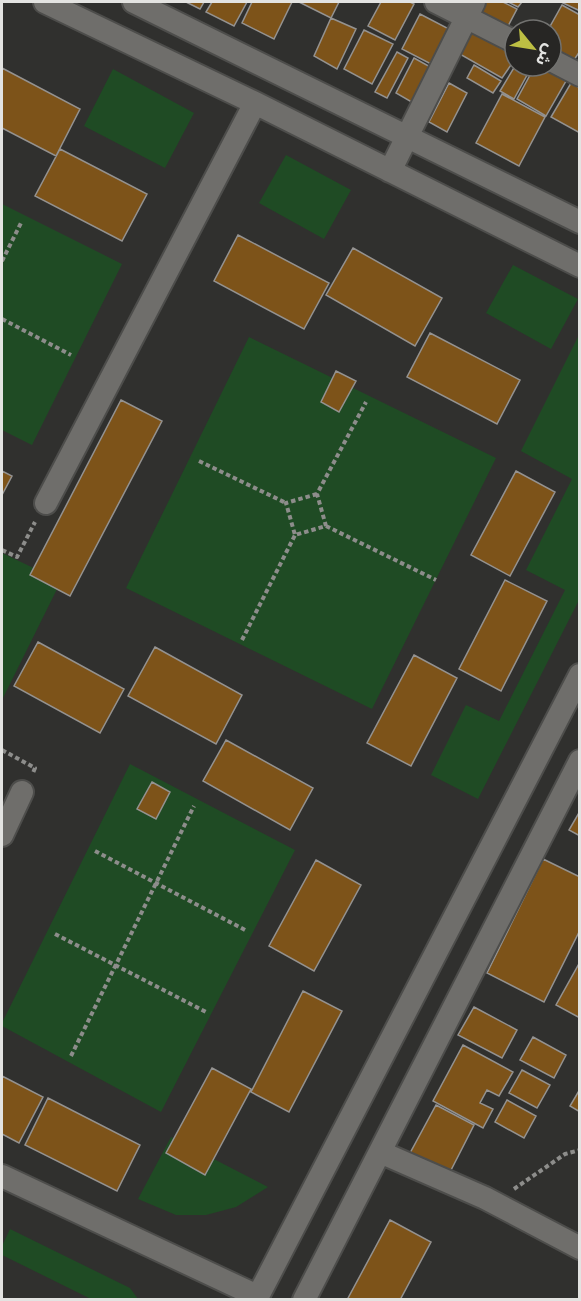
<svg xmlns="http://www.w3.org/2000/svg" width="581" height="1301" viewBox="0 0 581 1301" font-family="'Zilla Slab','Noto Sans Arabic',serif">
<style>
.green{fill:#1f4b24}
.building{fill:#7d5319;stroke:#949290;stroke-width:1.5}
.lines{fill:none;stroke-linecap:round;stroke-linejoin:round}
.street-casing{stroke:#4d4d4b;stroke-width:26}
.path{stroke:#8d8d8b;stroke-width:4;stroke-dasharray:4.5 3;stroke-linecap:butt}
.street{stroke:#6f6e6b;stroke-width:22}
</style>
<rect width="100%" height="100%" fill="#30302e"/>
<path class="green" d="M113,69L194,113L165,168L84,126Z
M286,155L351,190L324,239L259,203Z
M2,204L122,264L32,445L2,430Z
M513,265L578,299L551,349L486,313Z
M579,335V600L478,799L431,775L466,705L499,721L565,590L526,570L572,479L521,451Z
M249,337L496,458L372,709L126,588Z
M2,553L61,581L2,700Z
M130,764L295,850L161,1112L2,1026V1023Z
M171,1137L268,1187L236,1207L206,1215H176L138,1199Z
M10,1229L130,1288L138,1299H91L2,1255V1246Z"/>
<path class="building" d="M186,2H204L200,9Z
M212,2H247L234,26L206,12Z
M252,2H292L274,39L242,23Z
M299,2H339L331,18Z
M381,2H410L414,4L395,40L368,26Z
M484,2H503L517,9L507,28L478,12Z
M508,2H522L518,7Z
M564,2H580V7L578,10L563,3Z
M562,5L580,15V51L574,60L551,47V30H548Z
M420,14L449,29L431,64L402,49Z
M331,18L356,29L337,69L314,56Z
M364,30L393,44L372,84L344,69Z
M471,31L515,56V59L502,78L458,53Z
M397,52L408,58L387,98L375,92Z
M414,58L434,69L415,104L396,93Z
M474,65L501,81L493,93L467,78Z
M515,66H532L514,99L500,91Z
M535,66H539L566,81L546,116L517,99Z
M2,68L80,109L56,156L2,128Z
M449,83L467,93L447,132L429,122Z
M571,83L580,88V133L551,117Z
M502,94L545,117L519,166L476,143Z
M60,149L147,194L122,241L35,196Z
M238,235L329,283L304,329L214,281Z
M353,248L442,298L415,346L326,295Z
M430,333L520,380L497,424L407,377Z
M336,371L356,381L339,412L321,402Z
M121,400L162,421L70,596L30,575Z
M2,471L12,476L2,495Z
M516,471L555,492L510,576L471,555Z
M505,580L547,601L501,691L459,669Z
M38,642L124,689L100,733L14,686Z
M155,647L242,695L216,744L128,696Z
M414,655L457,678L411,766L367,743Z
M226,740L313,788L290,830L203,781Z
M152,782L170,792L156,819L137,809Z
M580,811V836L569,830Z
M543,859L580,877V930L544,1002L487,973Z
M316,860L361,885L314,971L269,946Z
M580,962V1018L556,1005Z
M303,991L342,1011L289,1112L251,1092Z
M474,1007L517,1030L502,1058L458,1035Z
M533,1037L566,1055L554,1078L520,1060Z
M463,1045L513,1072L499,1096L487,1090L480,1103L493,1109L483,1128L433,1101Z
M212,1068L251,1089L205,1175L166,1153Z
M522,1070L550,1085L537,1108L509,1093Z
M2,1076L43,1097L19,1143L2,1134Z
M580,1089V1112L570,1106Z
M48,1098L140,1145L117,1191L25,1145Z
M507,1100L536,1116L524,1138L495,1122Z
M436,1105L474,1125L448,1176L409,1155Z
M390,1220L431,1242L400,1300H347Z"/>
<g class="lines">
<g class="street-casing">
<path id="street" d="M45,2L255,103L580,266
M134,2L580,222
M436,2L515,42
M551,60L580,75
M390,171L474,2
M46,503L255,103
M2,835L22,792
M380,1152L485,1198L580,1248
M2,1176L257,1296
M256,1300L580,675
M304,1300L580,761"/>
</g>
<path class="path" d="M2,261L22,221
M2,319L71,355
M199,461L286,503
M317,494L286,503L295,535L326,526L317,494L366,402
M326,526L436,580
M2,550L17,557L35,522
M242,640L295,535
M2,750L35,768L33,773
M95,851L247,931
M55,934L206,1012
M71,1056L194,806
M514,1189L565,1154L580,1150"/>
<use href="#street" class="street"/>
</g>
<rect width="581" height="1301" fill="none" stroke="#e3e3e1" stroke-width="6"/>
<g transform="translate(533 48) rotate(120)"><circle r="28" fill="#272624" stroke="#727270" stroke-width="1.5"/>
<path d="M0-4.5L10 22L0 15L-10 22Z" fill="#bdbf43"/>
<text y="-9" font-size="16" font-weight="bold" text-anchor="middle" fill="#e3e3e1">ش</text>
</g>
</svg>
